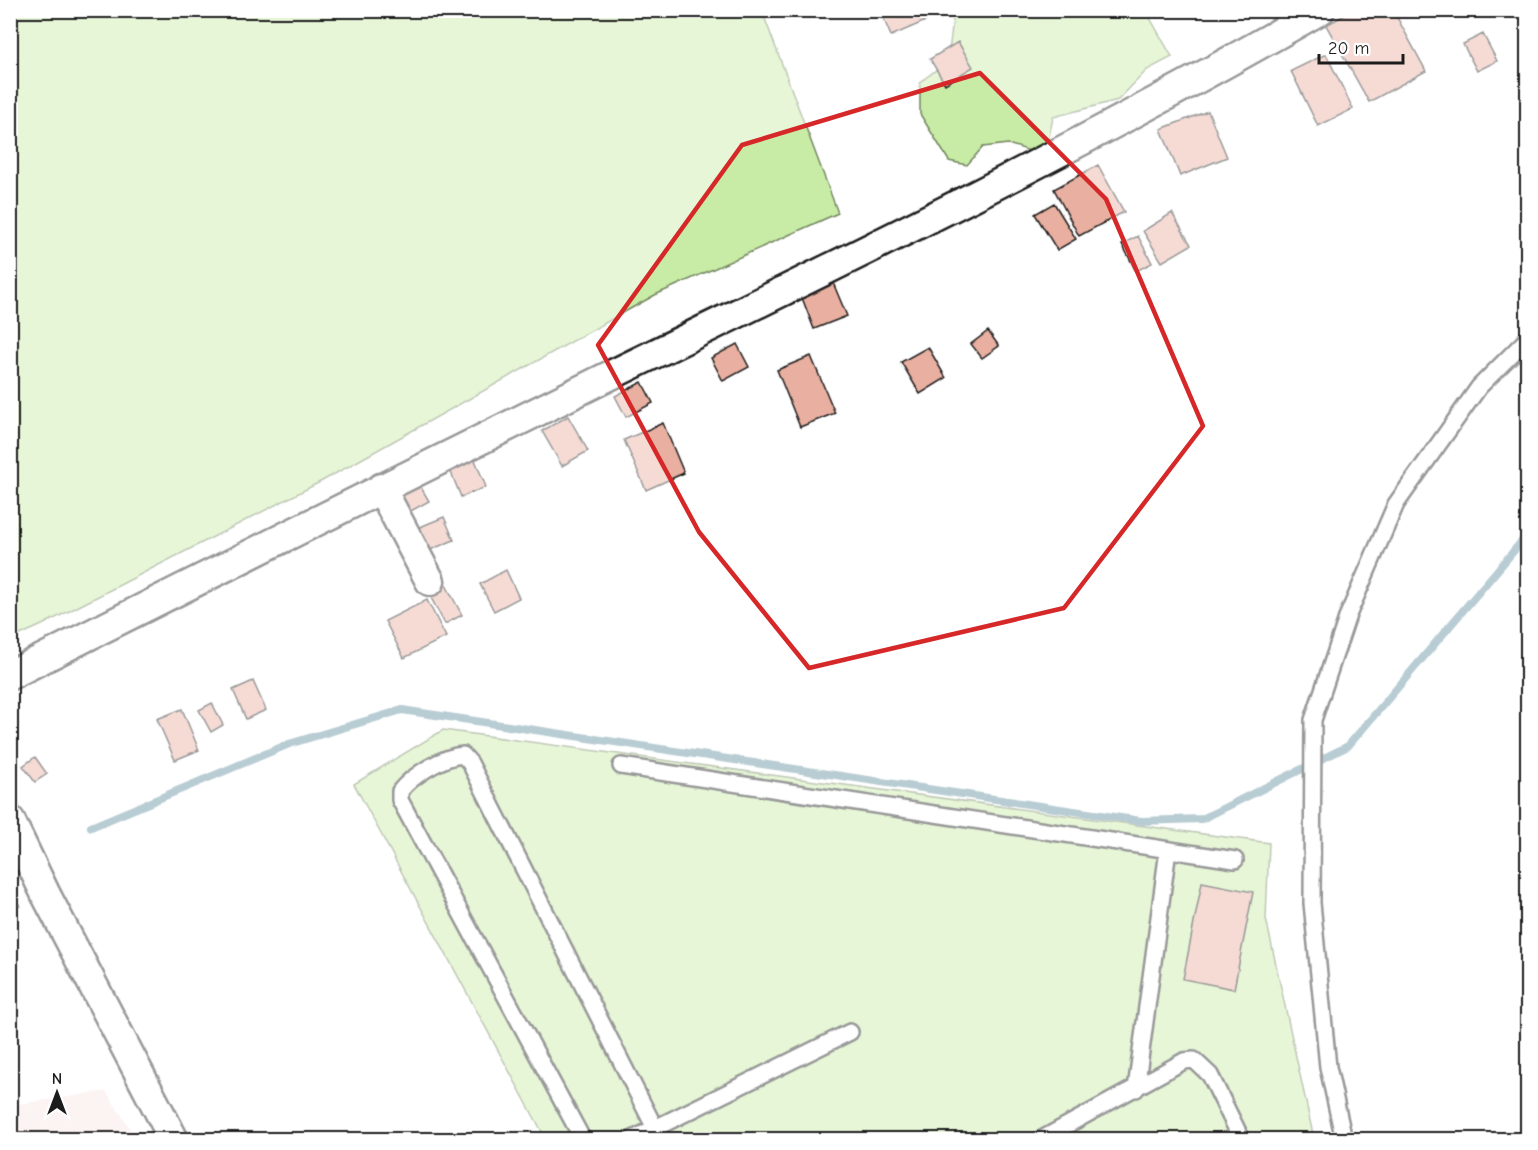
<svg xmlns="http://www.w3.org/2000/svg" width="1538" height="1150" viewBox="0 0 1538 1150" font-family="'Comic Neue',sans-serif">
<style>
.built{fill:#f8e7e3}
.green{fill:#c8eca5;stroke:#728460;stroke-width:1.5}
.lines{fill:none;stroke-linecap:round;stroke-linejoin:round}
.stream{stroke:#638f9e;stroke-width:8}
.building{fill:#e9b0a1;stroke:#1c1c1c;stroke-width:1.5}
.lane-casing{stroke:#1c1c1c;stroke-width:20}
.street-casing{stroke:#1c1c1c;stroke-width:33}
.path{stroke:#1c1c1c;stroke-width:4;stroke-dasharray:4.5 4.5;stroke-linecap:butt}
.lane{stroke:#fff;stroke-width:15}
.street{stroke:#fff;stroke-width:28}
.marked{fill:none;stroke:#d62828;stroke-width:4.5;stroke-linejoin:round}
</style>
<rect width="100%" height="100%" fill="#fff"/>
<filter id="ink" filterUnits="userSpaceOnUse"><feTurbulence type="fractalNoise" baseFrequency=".0167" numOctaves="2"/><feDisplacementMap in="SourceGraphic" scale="12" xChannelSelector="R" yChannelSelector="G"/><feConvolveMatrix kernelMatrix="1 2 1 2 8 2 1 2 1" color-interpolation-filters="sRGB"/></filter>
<g filter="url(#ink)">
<path class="built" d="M106,1091L137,1139H11V1105Z"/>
<path class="green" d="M11,10L762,11L838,213L655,295L322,481L42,625L11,639Z
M954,11H1146L1172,57L1147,70L1118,100L1053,117L1049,138L1036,153L1008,144L983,147L967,165L949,161L920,114V82L944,64L949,52Z
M443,730L1269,843L1266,919L1314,1139H546L354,784Z"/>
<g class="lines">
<path class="stream" d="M91,827L289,744L402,710L1141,821L1202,819L1348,746L1528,534"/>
</g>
<path class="building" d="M880,10H951L891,36Z
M1354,10H1393L1426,71L1369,102L1326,25Z
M1483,34L1497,61L1477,71L1463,44Z
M958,42L973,67L945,84L930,59Z
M1326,54L1353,109L1318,126L1291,71Z
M1208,111L1227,157L1180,176L1161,129Z
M1098,165L1124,212L1079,236L1054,189Z
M1054,203L1076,239L1057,250L1035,214Z
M1172,213L1191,245L1162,262L1143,231Z
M1138,236L1152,263L1136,271L1122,244Z
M831,278L847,316L814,329L799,290Z
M988,331L999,346L982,358L971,344Z
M737,344L749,367L723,381L711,358Z
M928,347L946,378L920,394L901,362Z
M811,356L835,413L800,427L777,370Z
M642,382L653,403L626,417L615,396Z
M568,416L588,451L562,466L542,431Z
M663,423L684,473L646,490L624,440Z
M475,460L486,487L461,497L450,470Z
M419,484L429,501L409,512L399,494Z
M444,517L454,540L430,550L420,527Z
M506,570L519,598L494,611L480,584Z
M446,585L462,615L445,624L429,594Z
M427,600L446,637L404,658L385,621Z
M253,681L266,710L246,719L233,690Z
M212,703L223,725L211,732L199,710Z
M182,709L199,750L175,760L157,719Z
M35,757L47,774L35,782L23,766Z
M1202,882L1253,892L1234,989L1183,979Z"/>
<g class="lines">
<g class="lane-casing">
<path id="lane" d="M621,766L1235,860
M1136,1089L1168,850
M583,1140L400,800V791C412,776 443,756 463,755L470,763L661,1140
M631,1140L850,1032
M1040,1140L1184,1061L1194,1060L1210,1075L1242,1140
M1344,1140L1328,1067L1312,903L1313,720L1348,615L1396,504L1479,387L1528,338"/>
</g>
<g class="street-casing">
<path id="street" d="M381,488L430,581
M10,675C210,574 410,474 611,375C850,259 1089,143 1320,10
M10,820L46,895L174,1140"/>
</g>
<path class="path" d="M10,908L20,905"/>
<use href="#lane" class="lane"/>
<use href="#street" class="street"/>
</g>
</g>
<path d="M0 0H1538V1150H0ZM980,73L1106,199L1203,426L1064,608L809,668L699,532L598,345L742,145Z" fill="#fff" fill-opacity=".55" fill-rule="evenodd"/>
<path class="marked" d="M980,73L1106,199L1203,426L1064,608L809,668L699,532L598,345L742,145Z"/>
<rect width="1538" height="1150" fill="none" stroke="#fff" stroke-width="36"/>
<rect x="18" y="18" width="1502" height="1114" fill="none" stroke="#1c1c1c" stroke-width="2" filter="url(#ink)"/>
<g transform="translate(57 1093)" stroke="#ffffff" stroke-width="4.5" paint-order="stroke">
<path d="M0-4.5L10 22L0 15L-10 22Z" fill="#1c1c1c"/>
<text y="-9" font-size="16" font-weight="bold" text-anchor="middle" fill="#1c1c1c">N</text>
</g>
<path d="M1319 54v9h84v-9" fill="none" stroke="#1c1c1c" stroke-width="3"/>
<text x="1328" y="54" font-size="18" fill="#1c1c1c" stroke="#ffffff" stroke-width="4.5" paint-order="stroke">20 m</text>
</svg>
